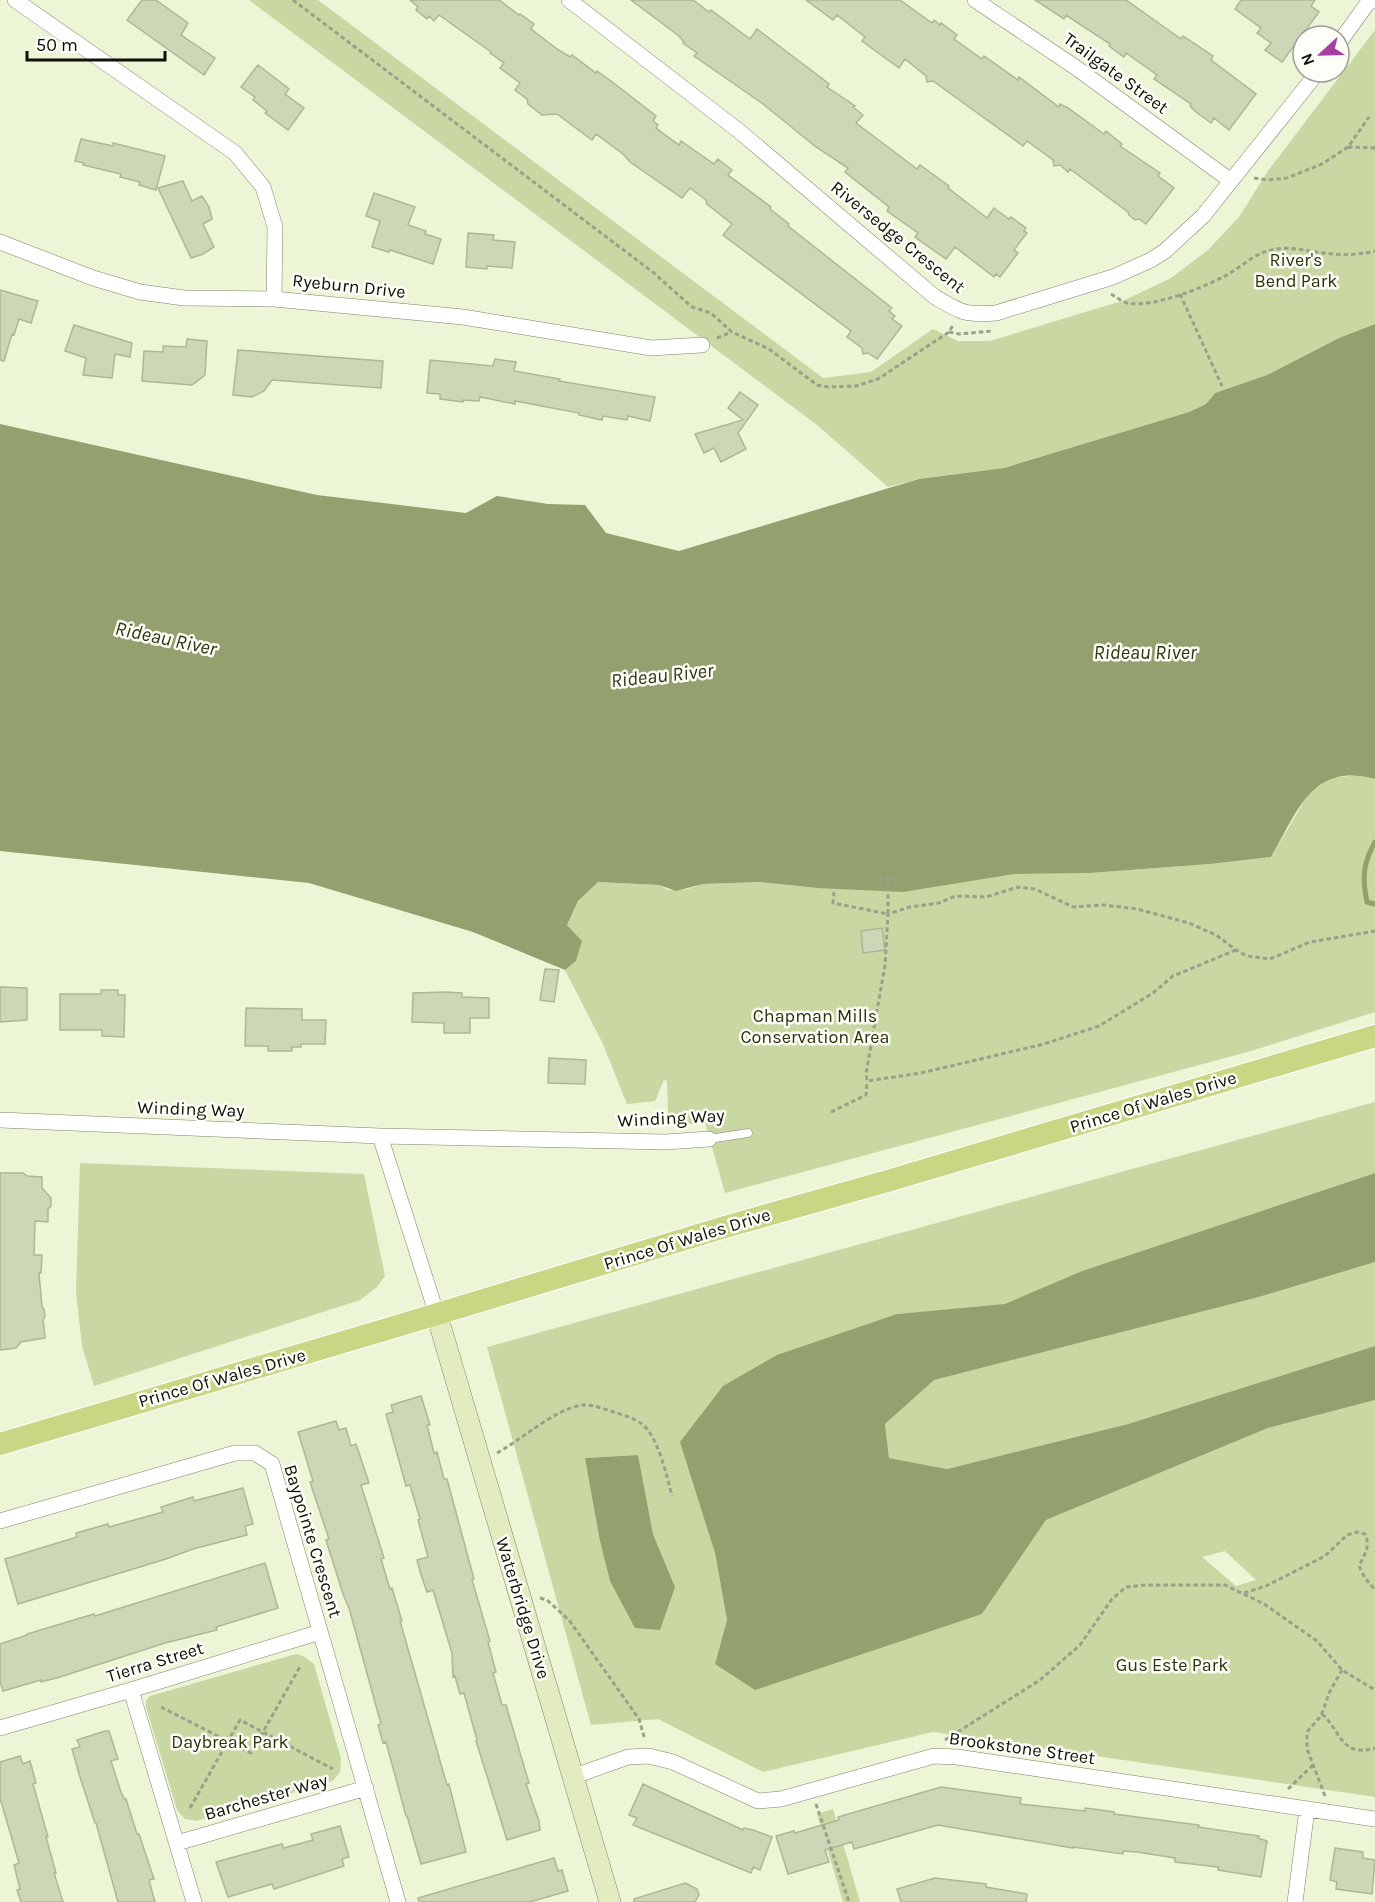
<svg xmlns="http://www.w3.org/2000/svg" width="1375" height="1902" viewBox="0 0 1375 1902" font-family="Karla,sans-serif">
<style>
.green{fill:#c9d7a2;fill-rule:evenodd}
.water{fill:#94a16e}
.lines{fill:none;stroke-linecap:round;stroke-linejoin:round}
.stream{stroke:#94a16e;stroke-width:5}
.building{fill:#ced6b8;stroke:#aeb698;stroke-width:1.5}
.lane-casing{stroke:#7e8569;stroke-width:9}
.street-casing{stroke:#7e8569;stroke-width:16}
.secondary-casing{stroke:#7e8569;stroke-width:22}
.primary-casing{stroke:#fff;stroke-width:24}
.path{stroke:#9aa089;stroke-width:3;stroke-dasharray:4.5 3;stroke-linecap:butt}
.lane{stroke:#fff;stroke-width:8}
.street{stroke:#fff;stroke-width:15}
.secondary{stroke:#e3ebc1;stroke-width:21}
.primary{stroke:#c7d783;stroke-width:22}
.labels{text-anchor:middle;stroke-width:5;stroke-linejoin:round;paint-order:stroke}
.street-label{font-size:18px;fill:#0f1107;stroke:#fdfef8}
.park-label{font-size:18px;fill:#2b330a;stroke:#fdfef8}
.water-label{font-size:20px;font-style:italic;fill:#2f370f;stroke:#fdfef8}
</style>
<rect width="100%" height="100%" fill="#ecf5d6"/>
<path class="green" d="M249,0H318L823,378L871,372L933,329L958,341H990L1125,300L1171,278L1208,250L1239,217L1268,171L1375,30V324L1339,338L1267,375L1215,393L1206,404L1189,412L1004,468L919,479L888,487L817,425Z
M1360,775L1375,779V1012L1251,1051L725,1193L704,1119L695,1124H677L668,1114L667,1081L664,1080L655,1101L627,1104L603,1044L565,970L576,961L582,941L567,925L578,901L597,882L659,885L668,890L688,889L703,884L760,882L817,888L1014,874L1090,873L1210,864L1271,857L1309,793L1330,778Z
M1375,1102V1173L1082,1271L1005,1305L897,1314L715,1553L727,1620L715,1664L982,1614L1046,1520L1268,1428L1375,1400V1797L933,1732L763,1772L658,1719L591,1725L487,1347ZM638,1455L653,1534L675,1587L585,1458ZM1225,1551L1256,1580L1236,1586L1202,1557Z
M80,1163L364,1174L385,1276L377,1287L360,1300L94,1386L82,1346L76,1292Z
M1375,1262V1346L1128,1424L947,1469L889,1458L885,1424L933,1380L1259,1297Z
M296,1654L305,1657L314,1664L341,1759L340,1772L333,1781L196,1821L185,1819L177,1810L146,1707V1701L150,1696Z
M833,1809L860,1902H843L817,1814Z"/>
<path class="water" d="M1375,324V779C1311,762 1298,812 1271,857L1210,864L1090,873L1014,874L903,892L817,888L760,882L703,884L676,891L659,885L598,882L578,901L567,925L582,941L576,961L565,970L473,932L309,883L0,851V424L317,495L466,513L497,496L548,504L585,505L606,533L679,551L919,479L1004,468L1189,412L1206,404L1215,393L1267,375L1339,338Z
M1375,1173V1262L1259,1297L934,1380L885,1424L889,1458L947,1469L1128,1424L1375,1346V1400L1268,1428L1046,1520L982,1614L755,1690L715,1664L727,1620L715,1553L680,1442L723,1386L777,1355L897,1314L1005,1304L1082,1271Z
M638,1455L653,1534L675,1587L660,1630L635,1628L610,1581L600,1541L585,1458Z"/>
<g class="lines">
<path class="stream" d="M1375,842C1363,863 1362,878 1367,902L1375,904"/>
</g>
<path class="building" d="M142,0H156L188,23L181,35L215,58L204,75L127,20Z
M410,0H499L519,15L520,14L534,24L531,29L557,49L570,57L572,55L596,73L597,71L611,81L656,116L653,121L658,125L656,128L679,145L681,141L714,164L718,159L732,170L728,175L771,207L770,209L789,224L788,226L892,308L889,311L895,316L892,319L902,326L877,359L868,353L863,354L862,348L847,337L851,331L723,235L732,224L707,204L706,200L690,188L682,198L630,162L623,154L596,134L592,140L557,114L542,115L528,104L527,99L515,90L520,83L500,68L504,63L490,53L491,52L439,15L434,21L429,16L427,19L416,10L418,7Z
M631,0H693L709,12L711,10L750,39L757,29L829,84L827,87L855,106L853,107L863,115L856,123L917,169L920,165L949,186L948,188L987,218L994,208L1009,219L1011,217L1026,228L1024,231L1027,233L1014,250L1018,253L1000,277L996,274L994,277L955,247L946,259L915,237L918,233L887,211L889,207L845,172L848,168L816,147L763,104L694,56L697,53L683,43L684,42L679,36Z
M806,0H900L932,23L934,20L940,25L941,23L957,35L954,39L982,59L984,56L1018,80L1019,77L1059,107L1060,104L1068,108L1104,134L1106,131L1122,144L1120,146L1160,173L1158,176L1174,188L1146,224L1139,219L1135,220L1129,215L1128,212L1070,169L1068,172L1060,165L1054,166L1053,160L1027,141L1023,146L933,81L927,82L926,76L905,59L899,68L862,41L865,37L837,15L833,20Z
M1035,0H1126L1181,39L1183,36L1213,56L1211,60L1256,94L1229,130L1214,118L1211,123L1196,112L1190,106L1191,104L1154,79L1157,75L1126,53L1124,57L1109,46L1110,44L1066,15L1064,19Z
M1241,0H1315L1311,6L1319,12L1282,62L1265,50L1271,43L1257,33L1261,28L1235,9Z
M258,65L289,89L285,94L304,108L288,130L265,113L267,111L253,100L255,97L241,87Z
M81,139L113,146V143L165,156L156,190L139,185L140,182L120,177L121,174L83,165L84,163L75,161Z
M183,181L192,201L202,196L209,207L212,219L203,224L214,247L203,254L191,258L158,188Z
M374,193L415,207L408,225L426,231L425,234L441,239L433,264L390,250L389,252L372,247L380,221L366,216Z
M468,233L494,235L493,240L515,242L512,268L487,266V269L466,267Z
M0,290L38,301L31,323L19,319L14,335L12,334L4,361L0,360Z
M74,325L132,343L130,357L115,354L112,378L83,375L86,358L65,351Z
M187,339L207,341L205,375L192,385L142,381L144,351L163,352V346L186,347Z
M238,350L383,361L381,388L272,380L264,391L252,397L233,395Z
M495,359L516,362L514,371L560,379L559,381L655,397L650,421L628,416L627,420L603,416L602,420L579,415V413L515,401V404L480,397L479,401L463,400V402L440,399V394L427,393L430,360L493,366Z
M740,392L758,405L738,433L746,449L721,462L714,448L704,453L695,434L743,420L728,408Z
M882,928L885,950L863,953L861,931Z
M545,969L559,970L554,1002L540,1000Z
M0,987L27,988V1020L0,1022Z
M101,990H118V995H125L124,1037L102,1036V1030H60V994H101Z
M445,992L462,993V997L489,998V1018H470V1033H444V1023L412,1022L413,993Z
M246,1008L302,1009V1020H326L325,1044H301V1047H292V1051H268V1046H245Z
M549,1058L586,1060L585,1084L548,1083Z
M0,1173H23L27,1176L42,1177V1188L51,1198V1206L48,1209V1222L35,1221L34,1255H42L41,1273H39L42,1307L44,1309L45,1317L43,1319L45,1338L21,1342L16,1348L0,1350Z
M421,1396L430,1425H427L434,1453L437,1452L444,1479H447L474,1579L472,1580L490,1641L488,1642L496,1672L493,1673L502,1705H506L529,1783L526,1784L539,1821L540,1830L507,1840L476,1741L477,1740L464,1693L460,1694L455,1676L453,1677L452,1653L433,1590L427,1592L421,1575L417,1560L428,1557L418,1520L420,1519L410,1485L406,1486L386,1414L393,1412L391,1405Z
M336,1421L339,1430L346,1428L351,1446L356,1444L369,1483L361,1485L384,1558L381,1559L390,1589L392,1588L402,1621H400L447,1785L449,1784L466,1852L421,1864L407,1816H406L386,1742L383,1743L378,1725L381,1724L349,1608L343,1594L326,1540L329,1539L310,1482L313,1481L298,1432Z
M243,1488L253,1524L245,1526L247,1535L193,1549L166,1559L18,1604L5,1559L77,1537L76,1533L108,1524L109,1527L163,1512L161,1507L193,1497L194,1501Z
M265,1563L278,1608L216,1627L217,1630L165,1643L60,1677L41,1682V1680L3,1691L0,1681V1644L27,1635V1634L94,1614L95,1616Z
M105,1731H109L118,1759L111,1761L121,1792L125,1800L126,1799L137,1834H139L154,1879L149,1880L155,1902H118L96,1823H95L79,1774L72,1749L80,1747L77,1740Z
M20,1756L23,1764L30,1761L36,1783L33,1784L48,1837H46L56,1873H54L63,1902H21L17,1890L20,1889L14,1865L19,1863L0,1798V1762Z
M643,1784L743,1830L744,1828L753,1830L772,1837L760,1870L753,1867L751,1873L633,1825L637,1818L629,1815Z
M941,1787L1021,1798L1020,1804L1085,1811V1808L1094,1809L1114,1812V1814L1199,1825L1198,1827L1259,1836L1258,1838L1267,1841L1261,1877L1218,1870V1867L1175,1862V1858L1137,1852L1123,1851V1854L1073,1847V1848L938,1825L854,1849L852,1842L825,1850L829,1862L788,1874L776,1836L794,1831L795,1833L839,1820L838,1817Z
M340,1826L349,1857L342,1859L344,1866L274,1889L272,1884L228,1897L216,1862L282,1844L284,1848L313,1840L311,1834Z
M1335,1848L1363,1852V1858L1375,1860L1372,1894L1336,1889L1337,1882L1330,1880Z
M554,1858L558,1871L562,1870L568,1891L530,1902H419L418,1898Z
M935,1878L986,1884V1887L1027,1894L1026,1902H901L897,1889Z
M685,1883L697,1889L699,1895L695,1902H634V1899Z"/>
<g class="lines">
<g class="lane-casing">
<path id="lane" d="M709,1139L748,1133"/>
</g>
<g class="street-casing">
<path id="street" d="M15,0L235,153L263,187L275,227L274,299
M569,0L739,131L935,297C962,313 964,315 996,313L1113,277L1151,260L1165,251L1203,216L1318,72
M975,0L1075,67L1231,181
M1339,43L1367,4L1373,0
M0,242L93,278L140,292L184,298L274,299L463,317L651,348L702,345
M0,1120L380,1136L666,1142L709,1139
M380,1136L437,1315
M0,1521L235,1453H255L272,1464L398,1902
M131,1690L194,1902
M0,1728L131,1690L320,1632
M572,1777L628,1757L649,1756L673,1762L758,1801L781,1799L934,1756L957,1757L1375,1819
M177,1843L366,1788
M1295,1902L1307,1809"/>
</g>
<g class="secondary-casing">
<path id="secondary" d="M437,1315L610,1902"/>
</g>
<g class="primary-casing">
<path id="primary" d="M0,1444L394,1327L725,1227L891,1180L1375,1036"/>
</g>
<path class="path" d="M293,0L654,273L692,307L711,313L732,332L769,349L817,385L828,387L856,386L878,379L949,332L953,325
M1339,67L1345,59
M1348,147L1375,148
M1254,178L1268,180L1287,178L1322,164L1348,147L1369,117
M1111,294C1116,297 1121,301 1127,303C1152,308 1200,289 1223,277C1239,269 1253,254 1271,250C1287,246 1301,250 1316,252C1336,255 1355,256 1375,251
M1180,294L1222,386
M949,332L959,334L992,331
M717,338L732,332
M877,878H899
M834,892L833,903L888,914V878
M1236,950L1173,976L1153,993L1099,1026L1044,1044L921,1073L867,1081L866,1074L885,965L888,914L910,907L939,903L955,896L986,897L1018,887L1035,889L1073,907L1103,905L1137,909L1189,923L1216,935L1236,950L1247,956L1270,959L1310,942L1375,931
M831,1112L866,1095L867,1081
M497,1453C522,1439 549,1414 577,1406C588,1403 597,1407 608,1410C619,1414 633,1417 642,1424C658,1436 667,1477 672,1496
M1244,1593L1266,1586L1325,1556L1347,1535L1357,1532L1365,1534C1371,1547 1364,1555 1359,1566L1365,1578L1375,1590
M540,1598L547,1600L569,1620L639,1719L645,1740
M161,1707L251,1753L301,1665
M1322,1714C1341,1730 1340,1758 1375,1748
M945,1740L1040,1680L1080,1645L1112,1599L1126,1587L1145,1585H1225L1264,1604L1317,1641L1342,1670L1375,1690
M1288,1789L1313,1765
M1325,1796L1307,1749V1732L1321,1716L1330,1691L1342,1670
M816,1804L849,1902
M190,1808L240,1720L333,1769"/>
<use href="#lane" class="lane"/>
<use href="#street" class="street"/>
<use href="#secondary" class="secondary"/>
<use href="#primary" class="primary"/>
</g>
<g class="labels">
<g class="street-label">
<text transform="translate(1116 73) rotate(36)" y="6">Trailgate Street</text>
<text transform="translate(898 237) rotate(39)" y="6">Riversedge Crescent</text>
<text transform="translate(349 286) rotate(6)" y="6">Ryeburn Drive</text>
<text transform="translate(1153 1102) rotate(-17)" y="6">Prince Of Wales Drive</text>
<text transform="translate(191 1109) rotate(2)" y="6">Winding Way</text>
<text transform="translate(671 1118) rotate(-3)" y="6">Winding Way</text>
<text transform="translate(687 1239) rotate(-17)" y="6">Prince Of Wales Drive</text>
<text transform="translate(222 1378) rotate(-16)" y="6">Prince Of Wales Drive</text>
<text transform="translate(313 1541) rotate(73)" y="6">Baypointe Crescent</text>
<text transform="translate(523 1608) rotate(73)" y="6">Waterbridge Drive</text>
<text transform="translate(155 1662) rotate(-17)" y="6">Tierra Street</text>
<text transform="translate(1022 1748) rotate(8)" y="6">Brookstone Street</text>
<text transform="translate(266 1797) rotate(-16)" y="6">Barchester Way</text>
</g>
<g class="park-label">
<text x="1296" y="266">River's<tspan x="1296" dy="21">Bend Park</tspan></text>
<text x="815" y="1022">Chapman Mills<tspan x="815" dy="21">Conservation Area</tspan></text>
<text x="1172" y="1671">Gus Este Park</text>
<text x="230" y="1748">Daybreak Park</text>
</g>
<g class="water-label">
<text transform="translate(166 638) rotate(12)" y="7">Rideau River</text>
<text x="1145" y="659">Rideau River</text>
<text transform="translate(662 675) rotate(-6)" y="7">Rideau River</text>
</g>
</g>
<g transform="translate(1321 54) rotate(248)"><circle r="28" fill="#fdfef8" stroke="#9e9f98" stroke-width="1.5"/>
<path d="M0-4.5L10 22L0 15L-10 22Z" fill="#a73fa2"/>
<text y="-9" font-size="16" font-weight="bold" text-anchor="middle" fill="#0f1107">N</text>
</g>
<path d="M27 51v9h138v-9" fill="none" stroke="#0f1107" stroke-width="3"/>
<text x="36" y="51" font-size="18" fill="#0f1107" stroke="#fdfef8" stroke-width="4.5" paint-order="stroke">50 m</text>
</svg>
